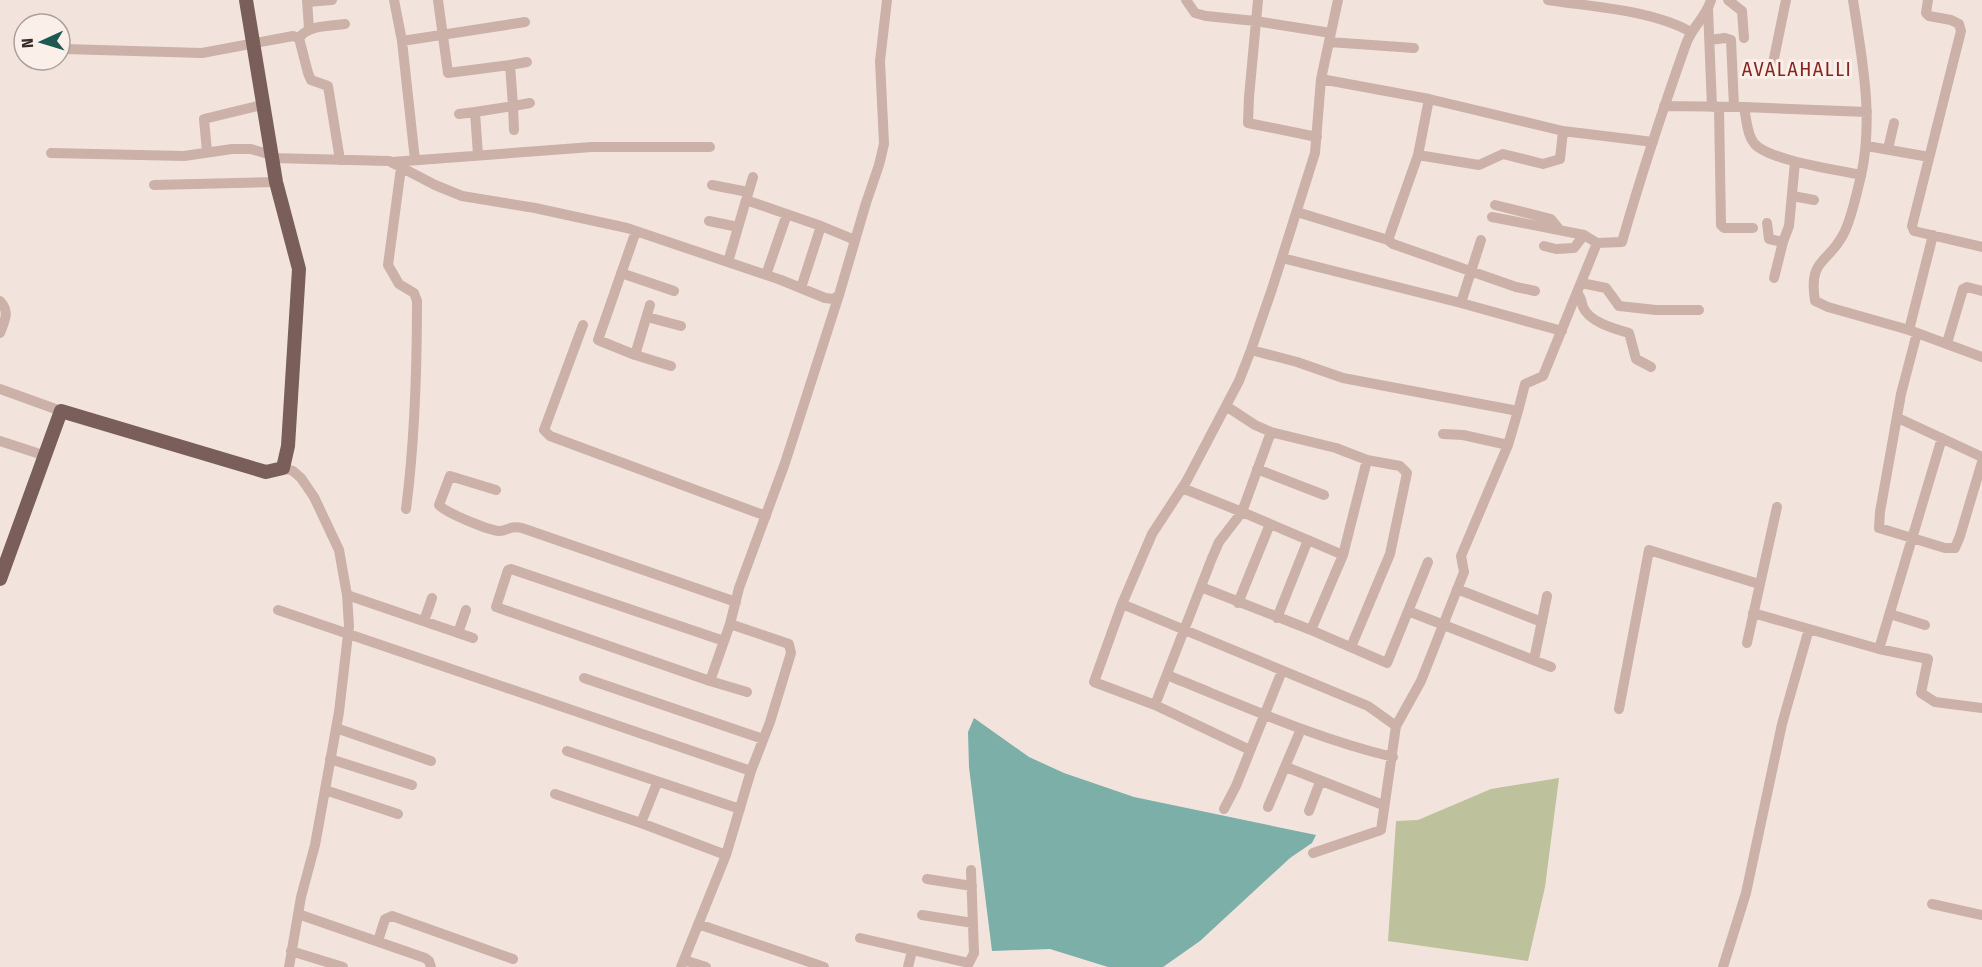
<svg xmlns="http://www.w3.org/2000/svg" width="1982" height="967" viewBox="0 0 1982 967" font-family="'Fira Sans Condensed',sans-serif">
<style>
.green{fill:#bdc19c}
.water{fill:#7bafa7}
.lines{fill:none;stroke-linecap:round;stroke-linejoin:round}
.minor{stroke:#cbb1a8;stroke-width:10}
.major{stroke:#795e5a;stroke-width:14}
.labels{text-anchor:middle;stroke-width:6;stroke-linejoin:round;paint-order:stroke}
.quarter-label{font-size:20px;letter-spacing:1.5px;fill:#872521;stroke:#faefe9}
</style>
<rect width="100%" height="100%" fill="#f2e4dd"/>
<path class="green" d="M1559,778L1545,887L1528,961L1388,941L1396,821L1418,820L1491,789Z"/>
<path class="water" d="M974,718L1029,757L1064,773L1134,797L1316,835L1312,843L1290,858L1200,941L1163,967H1108L1050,949L992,951L969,767L968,732Z"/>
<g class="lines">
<path class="minor" d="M307,0L309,29
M394,0L402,41L415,160
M438,0L448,73L510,65L513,106L530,103
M1186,0L1195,13L1206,16L1255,21L1331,33
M1258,0L1249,97L1248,123L1317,137
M1338,0L1321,79L1315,153L1272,289L1251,350L1239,381L1186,482L1152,534L1122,604L1368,706L1396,726
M1548,0C1593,7 1652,10 1691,32
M1728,0L1742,11L1744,38
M1853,0C1862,59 1874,117 1861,176C1856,195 1852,217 1844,233C1829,264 1808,257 1815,301L1828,307L1909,330L1982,357
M1928,0L1926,13L1929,16L1951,20L1959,24L1961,31L1912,226L1914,231L1982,247
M307,2L332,0
M1708,9L1712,107
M299,38C308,25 330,26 345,24
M1710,40L1725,38L1731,40L1734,107
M402,41L525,22
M1329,42L1414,48
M64,49L202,53L293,36L299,38L308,73L311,80L328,86L340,160
M510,65L527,62
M1772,68L1786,0
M1321,79L1429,99L1563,131L1560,159L1543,164L1503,154L1479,165L1418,155L1388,240
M1664,106L1744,107L1867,112
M1719,107L1721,225L1724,228H1753
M1744,107C1746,117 1747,135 1754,143C1766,160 1839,170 1861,175
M459,114L475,112
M1563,131L1653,142
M1867,146L1929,157
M1888,149L1894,123
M207,152L204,119L262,105
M51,153L184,156L232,149H251L271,155
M478,155L475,112L513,106L514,130
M1418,155L1429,99
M271,158L389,161L435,185L462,196L535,208L627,228L781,280L825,298L834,299L839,295L866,203L879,165L884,144L880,61L887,0
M392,162L592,147H710
M401,168L388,265L399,284L414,293L417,301C417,371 415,440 406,509
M154,185L276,182
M712,185L748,192
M1793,196L1814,200
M747,197L753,177
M1495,205L1551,219L1559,229
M1297,212L1388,240L1393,244L1516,287L1535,291
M1492,217L1584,235L1597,243
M709,221L738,227
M1767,223L1769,239L1783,242
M636,231L598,340L635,355L650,305
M1544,246L1556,249L1574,248L1584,235
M1282,258L1461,303L1481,240
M728,262L746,200L821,226
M621,273L674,291
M766,275L787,214
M1774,278L1783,242L1789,226L1795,162
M1581,283L1606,288L1619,306L1656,310H1699
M801,288L821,226L855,240
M1577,293C1582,298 1581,301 1583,307C1589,322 1615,329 1629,333L1636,359L1651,367
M0,301C10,312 5,320 0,333
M1461,303L1562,331
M647,317L681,326
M583,325L544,430L550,436L766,516
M1909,330L1933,235
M1917,333L1901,394L1880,512L1879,528L1945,548H1955L1960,536L1982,462
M1947,343L1963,289L1967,287L1982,291
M1251,350L1297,362L1343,378L1518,411L1525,384L1543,376L1597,243L1622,242C1641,175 1663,109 1686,44C1692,27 1706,17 1711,0
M635,355L671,366
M0,389L61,411
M1226,406L1255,425L1271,432L1242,512L1343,555L1311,630
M1898,418L1982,457
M1271,432L1336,448L1367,460L1400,466L1407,473L1390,554L1351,647
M1443,434L1463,435L1508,445
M0,441L46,456
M283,468L293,471L301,478L314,497L339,550L347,595L349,626L339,712L323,801L315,845L301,897L289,967
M1257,469L1324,495
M496,490L450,476L439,505C446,513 488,530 499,531C508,531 509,525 522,528L736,602
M1343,555L1367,460
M1201,587L1311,630L1387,663L1428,562
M1457,589L1542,622
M347,595L473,638
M1238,603L1270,524
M1122,604L1094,682L1155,705L1250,750
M278,610L751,771
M1408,611L1551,667
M1753,613L1879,649L1942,438
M1890,614L1925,625
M1277,618L1308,540
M424,621L432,598
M458,633L466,610
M724,641L511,569L508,570L496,607L710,681L730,624
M1747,643L1777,507
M1879,649L1928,659L1921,693L1935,702L1982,708
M1534,660L1547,596
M1167,675C1242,705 1314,738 1393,757
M584,678L763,739
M710,681L747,692
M1155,705L1212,558L1219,542L1242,512L1182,488
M1619,709L1649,550L1759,584
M336,728L431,761
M567,751L740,809
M330,759L412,785
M1286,767L1383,805
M325,790L398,814
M555,794L641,823L726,855
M1268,807L1301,729
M1224,809L1236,786L1282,671
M1309,811L1320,782
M641,823L657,783
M1313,853L1381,830L1396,726L1421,681L1464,572L1461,556L1508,445L1518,411
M927,879L972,886
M1932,904L1982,915
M298,914L425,958L429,961L431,967
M922,915L973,923
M698,924L824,967
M860,938L969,963L974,953L971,870
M378,941L385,919L392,916L513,959
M291,951L343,967
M684,960L706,967
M681,967L726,855L751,771L770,722L791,653L789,644L730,624L739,588L785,463L839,295
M908,967L912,951
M1723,967L1746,893L1782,724L1809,629"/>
<path class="major" d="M0,579L61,411L266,472L283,468L288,446L299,269L276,182L246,0"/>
</g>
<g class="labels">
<g class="quarter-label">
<text x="1797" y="76">AVALAHALLI</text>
</g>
</g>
<g transform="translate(42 42) rotate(266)"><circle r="28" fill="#faefe9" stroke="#aca09c" stroke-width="1.5"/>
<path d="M0-4.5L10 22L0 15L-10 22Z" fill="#1e5951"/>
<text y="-9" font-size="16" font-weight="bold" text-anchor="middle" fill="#372a29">N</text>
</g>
</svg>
